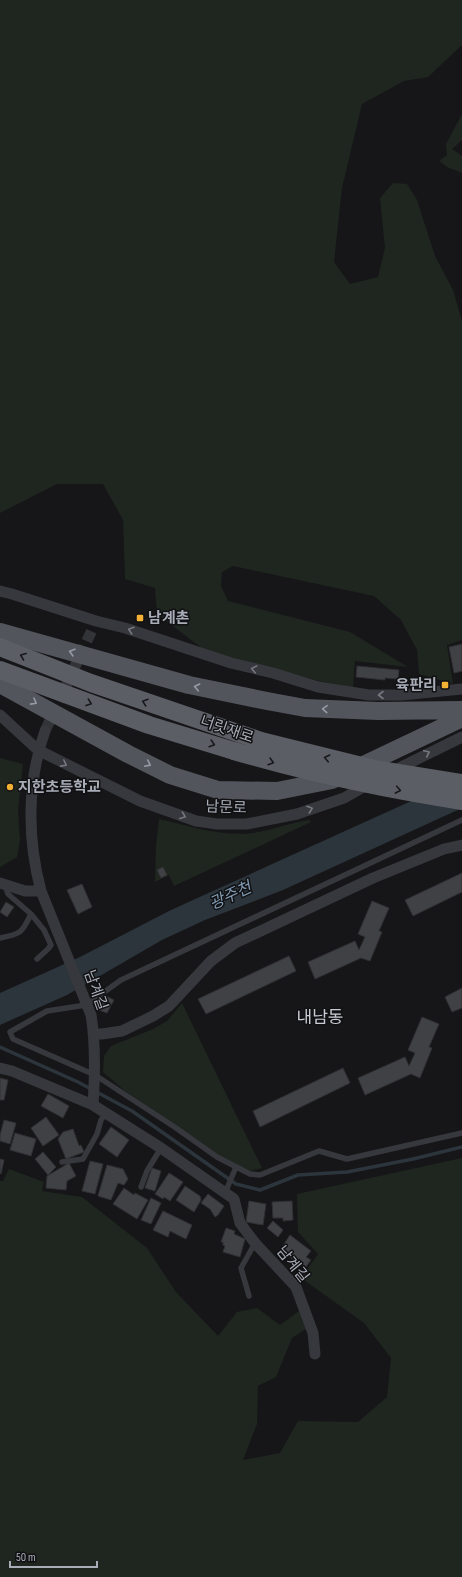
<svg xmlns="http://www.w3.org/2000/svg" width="462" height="1577" viewBox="0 0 462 1577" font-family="'Sofia Sans Condensed','Noto Sans KR',sans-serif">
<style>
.green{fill:#1e261f}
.water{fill:#2c353c}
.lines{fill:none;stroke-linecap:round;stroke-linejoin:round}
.stream{stroke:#2c353c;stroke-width:3.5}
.building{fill:#404145;stroke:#303034}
.minor-tunnel{stroke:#333438;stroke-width:11;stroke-dasharray:11 5.5;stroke-linecap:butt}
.service{stroke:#37383d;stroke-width:5.5}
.minor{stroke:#37383d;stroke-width:11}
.primary{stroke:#53555c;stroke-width:18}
.trunk{stroke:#5b5e65;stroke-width:18}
.trunk-bridge{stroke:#5b5e65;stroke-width:18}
.oneway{stroke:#757881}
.oneway2{stroke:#979ba6}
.oneway3{stroke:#18191b}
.poi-dot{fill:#f2b134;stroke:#111113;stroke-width:1.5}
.labels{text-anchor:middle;stroke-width:3;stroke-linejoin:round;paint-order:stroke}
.poi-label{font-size:15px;font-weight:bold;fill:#a8adb8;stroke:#111113;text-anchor:start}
.street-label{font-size:15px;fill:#a8adb8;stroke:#111113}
.water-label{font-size:16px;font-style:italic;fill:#7f9bb3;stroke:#111113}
.quarter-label{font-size:17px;fill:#c9ccd4;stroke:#111113}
</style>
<rect width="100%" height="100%" fill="#161618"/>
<path class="green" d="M0,0H462V45L428,77L404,81L362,104L342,188L334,262L350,284L378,277L385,248L380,198L393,183L407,184L417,200L435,256L453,290L462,321V640L447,645L453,684L419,674L417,650L401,620L374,596L233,566L222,572L221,586L228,601L350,632L408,667L355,661L353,688L319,681L207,652L157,614L155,588L125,579L123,520L103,484H57L0,513Z
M462,114V140L452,149L462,156V173L447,167L439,161L447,155L446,144Z
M0,758L23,764L18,811L20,841L17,857L0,867Z
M159,819C190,826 221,837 253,833C272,830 290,823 309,820L311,822L174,886L169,875L155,882L156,846Z
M182,1003L262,1168L250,1171L217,1155L125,1091L103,1072L104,1056L111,1046L153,1029L167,1021Z
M462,1158V1577H0V1181H3L9,1169L44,1182L42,1191L82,1197L147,1248L176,1292L218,1336L237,1312L257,1308L280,1325L299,1311L306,1329L292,1338L276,1377L258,1386L257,1424L243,1460L280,1453L298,1421L358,1422L387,1397L391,1358L364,1323L301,1278L318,1254L298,1232L297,1194Z"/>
<path class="water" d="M462,778V808L283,890L205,920L162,940L67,995L0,1025V993L80,957L171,910Z"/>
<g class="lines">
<path class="stream" d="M0,1047L78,1082L132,1111L236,1184L260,1190L298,1175L347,1172L413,1159L462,1147"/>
</g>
<path class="building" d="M462,644V671L454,673L449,647Z
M357,666L399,670L398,679L385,678V680L356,677Z
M163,867L167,875L161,878L157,870Z
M462,873V892L413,916L405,900Z
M82,884L92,907L78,914L67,890Z
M372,901L389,908L379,931L382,932L370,961L361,958L315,979L308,962L355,941L359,950L365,937L358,934Z
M6,902L14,907L7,917L0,912Z
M289,956L296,971L206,1014L198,999Z
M462,988V1008L452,1012L445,997Z
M106,996L114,1000L107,1013L99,1010Z
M422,1017L439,1024L429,1047L432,1048L420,1078L411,1074L365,1095L358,1078L405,1057L409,1066L415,1053L408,1050Z
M343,1068L350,1083L260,1127L253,1111Z
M0,1078L8,1080L4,1100H0Z
M48,1094L69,1106L63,1118L41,1106Z
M46,1117L59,1135L43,1146L31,1128Z
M4,1120L16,1123L10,1144L0,1141V1135Z
M111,1127L129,1140L117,1157L99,1144Z
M73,1129L79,1146L81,1145L84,1152L66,1159L58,1139L63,1132Z
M15,1133L36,1139L31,1156L10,1150Z
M43,1152L56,1167L48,1175L35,1159Z
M0,1159L4,1160L1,1174L0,1173Z
M90,1161L103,1164L95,1194L82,1191Z
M69,1163L76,1176L67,1181L66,1190L46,1188L47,1176Z
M107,1165L123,1169L128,1179L124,1185L118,1183L111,1200L98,1196Z
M152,1168L161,1171L155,1191L145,1188Z
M169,1173L183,1182L170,1201L164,1197L163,1199L155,1194Z
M185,1186L200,1196L201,1200L194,1212L176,1200Z
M124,1188L134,1195L135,1193L148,1200L137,1219L113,1204Z
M208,1194L224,1206L218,1215L215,1217L210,1209L201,1203Z
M151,1198L161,1203L151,1224L141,1220Z
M249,1201L266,1204L263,1225L246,1222Z
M292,1201L293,1220L283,1221V1218H273L272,1202Z
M163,1211L192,1225L186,1239L170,1231L168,1237L153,1230Z
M273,1221L283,1230L278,1237L267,1228Z
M226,1228L235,1231L234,1234L245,1239L240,1257L223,1252L225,1246L223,1245V1242H221Z
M290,1235L311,1251L306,1257L311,1260L305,1268L280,1250Z"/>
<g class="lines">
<path class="minor-tunnel" d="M45,731L92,630"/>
<path class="service" d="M462,820L121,980L86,1005L47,1011L10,1032L13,1039L95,1075L176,1128L217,1157L250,1174L260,1175L319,1151L347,1159L462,1133
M5,885L8,894L31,914L44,930L51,945L48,949L37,959
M0,938C21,934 22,933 31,914
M62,1162L83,1159L97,1134L101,1120L106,1113
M141,1187L147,1171L161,1148
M225,1193L236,1167
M249,1296L241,1268L255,1243"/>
<path class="minor" d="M0,591L12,594L96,621L125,628L231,663L273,673L318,687L369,695H402L462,689
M0,715L38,750L140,801L196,821L217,824H247L297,814L344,798L369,784
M45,731C27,782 27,838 41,891L91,1015C96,1045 95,1075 93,1105
M391,772L462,737
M0,883L25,891H41
M94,1034H102L122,1031L153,1016L169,1006L211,961L235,943L373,878L444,849L462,845
M0,1068L12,1071L93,1105L161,1148L234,1199L240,1223L255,1243L296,1287L313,1333L315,1354"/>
<path class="primary" d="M0,632L189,685L267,701L305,708L378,711L462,710
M0,684L128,754L170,775L218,790L277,791L332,780L462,718"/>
<path class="trunk" d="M0,647L91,683L261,741
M0,670L149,725L234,751"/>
<path class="trunk-bridge" d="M261,741L374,769L462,783
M234,751C309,773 385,789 462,801"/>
</g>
<defs><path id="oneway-chevron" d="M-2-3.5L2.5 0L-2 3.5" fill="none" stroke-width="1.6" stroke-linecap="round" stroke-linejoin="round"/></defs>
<g class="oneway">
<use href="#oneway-chevron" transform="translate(131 630) rotate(-162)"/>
<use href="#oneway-chevron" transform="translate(254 669) rotate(-167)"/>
<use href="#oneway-chevron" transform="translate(381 695) rotate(180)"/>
<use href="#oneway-chevron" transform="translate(427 753) rotate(-25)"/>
<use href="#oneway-chevron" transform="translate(64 764) rotate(28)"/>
<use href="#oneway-chevron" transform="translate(310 809) rotate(-19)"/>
<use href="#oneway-chevron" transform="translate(183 816) rotate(20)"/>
</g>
<g class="oneway2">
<use href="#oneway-chevron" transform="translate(72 652) rotate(-164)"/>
<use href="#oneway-chevron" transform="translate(197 687) rotate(-168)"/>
<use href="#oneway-chevron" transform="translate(34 702) rotate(29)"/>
<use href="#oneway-chevron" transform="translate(325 709) rotate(-177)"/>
<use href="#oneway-chevron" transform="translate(148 764) rotate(26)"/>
</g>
<g class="oneway3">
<use href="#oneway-chevron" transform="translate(23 656) rotate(-158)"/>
<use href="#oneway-chevron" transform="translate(145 702) rotate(-161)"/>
<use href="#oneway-chevron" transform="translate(89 703) rotate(20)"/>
<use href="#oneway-chevron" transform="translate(212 744) rotate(17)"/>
<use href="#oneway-chevron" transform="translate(327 758) rotate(-167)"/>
<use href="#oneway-chevron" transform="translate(271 762) rotate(16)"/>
<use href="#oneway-chevron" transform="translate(398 790) rotate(11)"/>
</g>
<g class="poi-dot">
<rect x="136" y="614" width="8" height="8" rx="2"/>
<rect x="441" y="681" width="8" height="8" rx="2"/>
<circle cx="10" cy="787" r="4"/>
</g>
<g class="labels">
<g class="poi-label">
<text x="148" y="623">남계촌</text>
<text x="437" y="690" text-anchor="end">육판리</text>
<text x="18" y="792">지한초등학교</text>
</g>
<g class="street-label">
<text transform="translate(227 729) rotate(19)" y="5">너릿재로</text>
<text transform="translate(226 807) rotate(2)" y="5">남문로</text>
<text transform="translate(96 990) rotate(70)" y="5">남계길</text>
<text transform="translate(293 1264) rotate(51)" y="5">남계길</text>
</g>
<g class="water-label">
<text transform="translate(230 895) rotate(-25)" y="6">광주천</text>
</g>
<g class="quarter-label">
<text x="320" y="1023">내남동</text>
</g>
</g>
<path d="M10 1561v6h87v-6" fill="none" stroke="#a8adb8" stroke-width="2"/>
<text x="16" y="1561" font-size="12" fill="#a8adb8" stroke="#111113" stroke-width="3" paint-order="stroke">50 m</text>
</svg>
